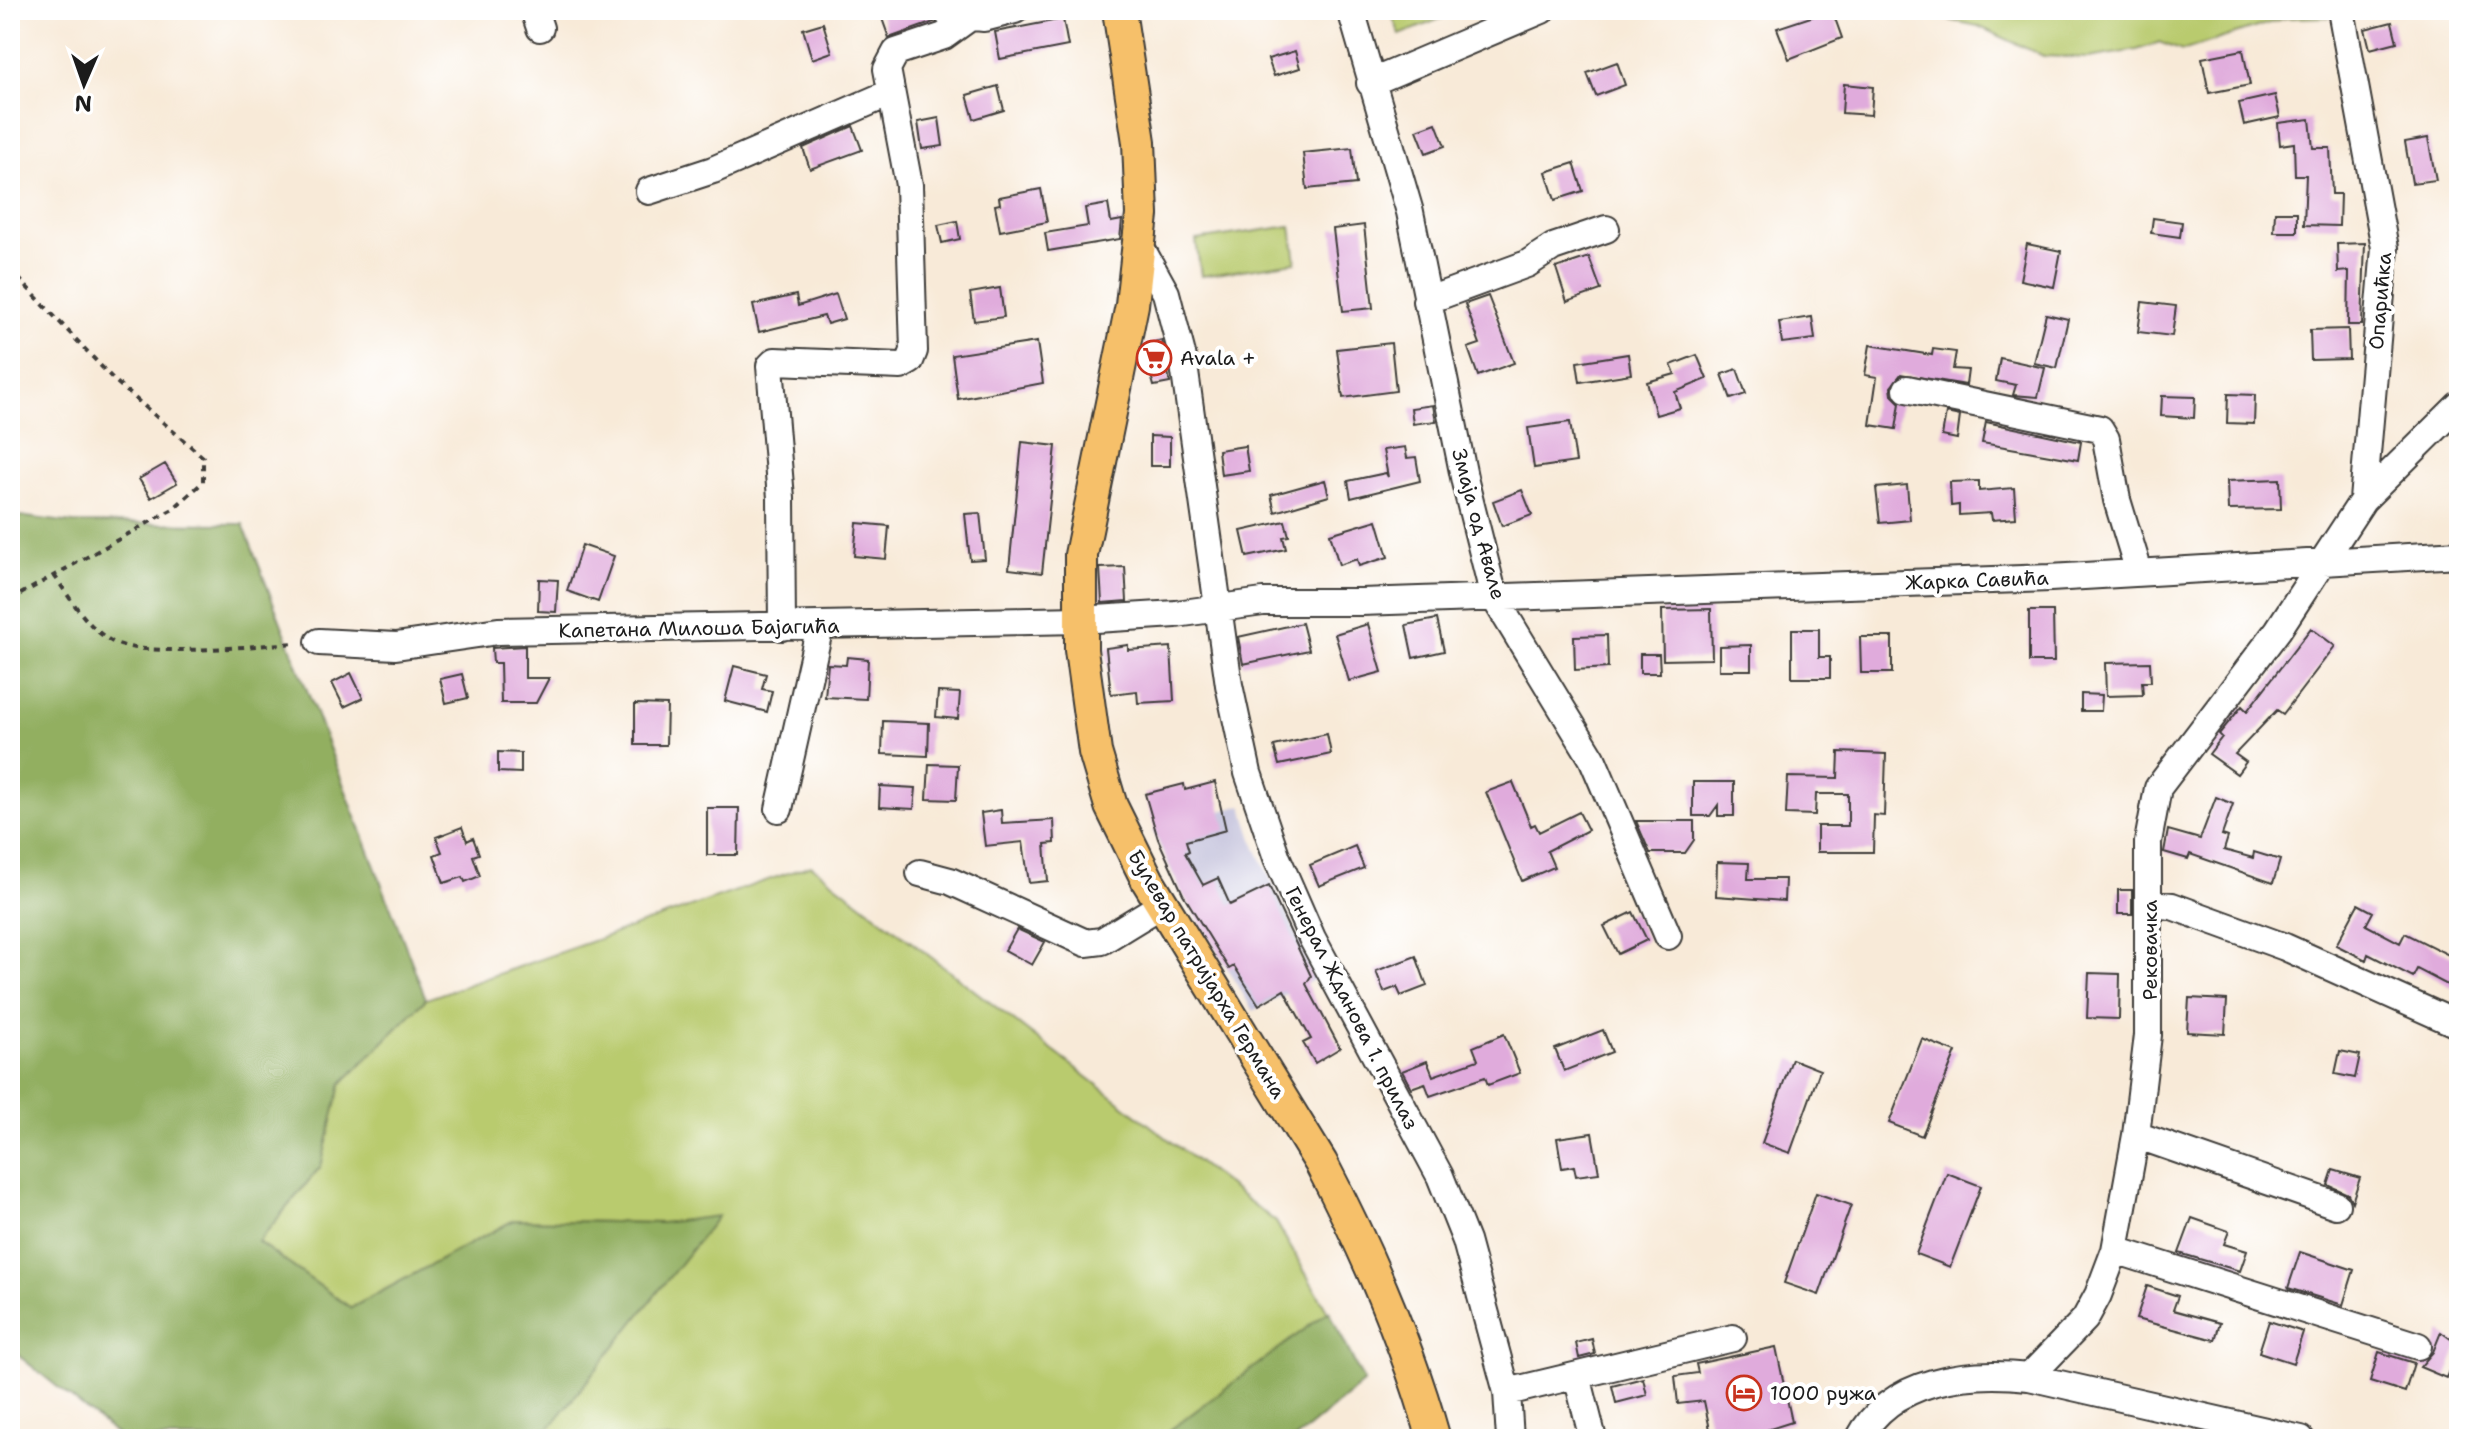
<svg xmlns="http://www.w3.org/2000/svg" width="2469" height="1449" viewBox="0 0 2469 1449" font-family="'Shantell Sans',sans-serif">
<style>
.industrial{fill:#c3c1db}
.green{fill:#b9cb6e;stroke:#6a7445;stroke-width:2}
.forest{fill:#92af61;stroke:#57663e;stroke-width:2}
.building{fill:#e0abdc}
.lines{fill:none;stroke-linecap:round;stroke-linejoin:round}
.minor-casing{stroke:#3d3b38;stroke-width:30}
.major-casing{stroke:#3d3b38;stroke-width:36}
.path{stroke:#3d3b38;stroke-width:4;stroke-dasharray:6 6;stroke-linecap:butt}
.minor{stroke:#fff;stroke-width:26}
.major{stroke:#f6c06b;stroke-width:32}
.labels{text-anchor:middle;stroke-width:8;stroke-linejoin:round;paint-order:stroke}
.street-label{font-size:20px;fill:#1c1c1c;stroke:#fff}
.poi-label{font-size:20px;fill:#1c1c1c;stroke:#fff;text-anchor:start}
</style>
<rect width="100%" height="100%" fill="#fff"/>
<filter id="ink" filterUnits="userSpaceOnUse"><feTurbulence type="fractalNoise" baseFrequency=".0125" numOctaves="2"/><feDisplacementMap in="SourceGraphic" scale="16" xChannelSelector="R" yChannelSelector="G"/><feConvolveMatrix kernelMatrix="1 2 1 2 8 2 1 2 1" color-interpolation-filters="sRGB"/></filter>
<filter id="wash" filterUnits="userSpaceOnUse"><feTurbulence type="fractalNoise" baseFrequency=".006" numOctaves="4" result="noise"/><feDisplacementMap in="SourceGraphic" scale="32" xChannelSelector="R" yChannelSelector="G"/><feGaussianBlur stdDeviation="1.8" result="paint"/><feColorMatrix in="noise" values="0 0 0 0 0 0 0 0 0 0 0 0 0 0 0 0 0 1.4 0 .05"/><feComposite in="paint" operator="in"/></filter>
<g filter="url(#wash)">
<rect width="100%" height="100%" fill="#f8ead8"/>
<path class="industrial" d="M1242,805L1256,848L1317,978L1253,1011L1180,889L1153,831Z"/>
<path class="green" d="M1390,10H1462L1400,35Z
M1937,10H2328L2329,17L2285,18L2182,51L2160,42L2137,50L2088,58L2043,56L1978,26L1939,18Z
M1291,226L1296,262L1201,276L1196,240Z
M811,865L1276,1222L1335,1324L1224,1390L1158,1439H932L907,1434L902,1439H541L717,1217L662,1223L514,1220L351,1308L258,1242L321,1166L341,1084L426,999Z"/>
<path class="forest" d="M10,515L73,523L243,524L426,999L341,1084L321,1166L258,1242L351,1308L514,1220L661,1223L718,1216L541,1439H122L18,1355L10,1343Z
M1329,1311L1364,1382L1295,1439H1158Z"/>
<g id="blocks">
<path class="building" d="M879,10H928L934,22L889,38Z
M1832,10L1842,38L1789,59L1777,28Z
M1063,19L1068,46L1000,59L995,32Z
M2392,22L2397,42L2370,49L2365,29Z
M823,23L832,52L812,59L803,29Z
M2243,50L2250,85L2209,93L2202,58Z
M1295,51L1300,68L1274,76L1268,59Z
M1617,62L1625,85L1596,96L1587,73Z
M1844,84L1873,87L1871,115L1842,113Z
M998,86L1004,110L974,119L967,95Z
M2275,95L2280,117L2244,125L2239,103Z
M939,118L943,146L922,149L918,122Z
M2310,119L2313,148H2330L2332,194H2340L2339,226L2304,225L2306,175H2295L2294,143L2280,145L2278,123Z
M1436,123L1445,146L1426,153L1417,130Z
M853,126L862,150L810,169L803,148Z
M2428,138L2436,180L2412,183L2405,142Z
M1352,148L1356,184L1307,189L1303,153Z
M1574,163L1583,191L1555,200L1546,172Z
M1041,189L1047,222L1000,231L995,205L1000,204L999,197Z
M1108,204L1111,222L1122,220L1120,239L1048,251L1045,233L1088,226L1085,208Z
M2275,212H2297V232H2274Z
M2153,218L2182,222L2180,237L2151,233Z
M957,221L960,239L942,243L938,225Z
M1364,225L1373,308L1343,311L1333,229Z
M2365,243L2362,325H2348L2349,271L2338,272L2337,244Z
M2027,244L2061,251L2054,287L2020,280Z
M1589,257L1601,290L1567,302L1556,268Z
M1000,288L1004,317L974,321L970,293Z
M836,294L844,319L827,324L824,316L759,332L753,305L796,295L798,306Z
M1488,296L1514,363L1478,376L1468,348L1480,344L1465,304Z
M2142,302L2176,306L2172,336L2138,332Z
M2046,314L2068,319L2057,368L2034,363Z
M1812,317L1815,339L1782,343L1779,322Z
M2348,329L2349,359L2311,360L2310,330Z
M1162,340L1170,383L1154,386L1143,345Z
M1037,342L1043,383L958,399L952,355Z
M1391,343L1396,391L1343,398L1337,349Z
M1870,345L1932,355L1933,349L1956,352L1953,369L1968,370L1966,385L1901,374L1891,387L1892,395L1900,403L1896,429L1870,425L1877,377L1865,375Z
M1628,354L1631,374L1580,382L1577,362Z
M1697,355L1707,379L1675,392L1680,408L1656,415L1647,382L1675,374L1671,365Z
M2000,358L2045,368L2038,397L2013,395L2016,385L1996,381Z
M1737,369L1746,394L1731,399L1722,374Z
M2228,394L2255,395L2254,424L2227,423Z
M2162,396L2195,397L2194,418L2161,416Z
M1433,405L1436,421L1413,424L1411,408Z
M1946,413L1960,416L1957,439L1942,436Z
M1570,422L1576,462L1534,468L1528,428Z
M1986,422L2081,442L2078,460L1982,443Z
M1150,436L1170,437V466H1150Z
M1022,442L1056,446L1042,573L1009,569Z
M1245,446L1249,471L1221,475L1218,450Z
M1405,447L1407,458L1416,457L1420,481L1351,498L1348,481L1386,473L1388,477L1383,450Z
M165,464L177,483L151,498L139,479Z
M2280,479L2281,509L2228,510L2227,481Z
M1325,480L1329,496L1275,512L1271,495Z
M1979,481V491L2014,488L2016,518L1992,520L1991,513L1959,515V505L1951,506L1950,482Z
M1907,485L1910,520L1880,523L1876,488Z
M1522,490L1532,515L1502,526L1493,501Z
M980,513L985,559L970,560L965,514Z
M1377,520L1388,557L1359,566L1357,559L1339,565L1330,534Z
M1285,521L1289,536L1283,537L1286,549L1247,557L1241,531Z
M857,523L889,526L886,559L854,556Z
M582,545L614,556L598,602L567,591Z
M1125,567L1127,601L1102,603L1100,568Z
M539,579L558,580L556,612L538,611Z
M1711,609L1712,659L1663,660L1662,610Z
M2029,611H2053L2054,662H2029Z
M1437,619L1444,651L1413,658L1406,625Z
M1302,623L1309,650L1243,664L1238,637Z
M1368,624L1382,672L1349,681L1335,634Z
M2311,628L2335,646L2283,714L2277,710L2235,754L2246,762L2237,774L2209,754L2222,737L2219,734L2242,706L2247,711Z
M1792,629H1819V657H1830V678H1792Z
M1607,635L1608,668L1575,670L1574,636Z
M1860,637H1892V673H1861Z
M1128,645V650L1171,647L1174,701L1138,703L1137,691L1111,694L1106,648Z
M1751,645V670H1719V646Z
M525,646V678H549L536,703H501L500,663H493L492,648Z
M1640,654H1659L1660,673H1640Z
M847,657L868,659L866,699L825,697L828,664L846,665Z
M2150,662L2151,682H2142L2143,695L2106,696L2105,663Z
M734,666L766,674L762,689L772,691L767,712L725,701Z
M351,673L363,698L344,707L332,683Z
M462,674L468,698L446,703L440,679Z
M938,692L960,693L958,719L936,717Z
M2081,694L2102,695L2101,711H2081Z
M635,704L667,705L666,745H635Z
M883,721L929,723L928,756L882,754Z
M1327,734L1331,754L1279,765L1274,746Z
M498,752L521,753V773L498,772Z
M1839,752L1886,754L1884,816L1874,815L1873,852H1817V826H1848V794H1816L1815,815L1786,814L1788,777L1838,778Z
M929,764L958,765L956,800L927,799Z
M1215,782L1226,830L1186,841L1189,851L1185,853L1203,885L1218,878L1230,905L1269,886L1311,976L1306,984L1340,1048L1315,1063L1303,1043L1311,1039L1284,990L1259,1005L1234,966L1229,969L1183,894L1158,839L1145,794L1184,784L1185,790Z
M1513,782L1531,826L1535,824L1539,832L1579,812L1588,830L1547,851L1554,867L1522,881L1486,792Z
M1693,782H1734V816H1718V805L1710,816H1693Z
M880,786L916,788L914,809L879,807Z
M2216,797L2233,804L2222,835L2228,837L2224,850L2253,858L2254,852L2280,860L2273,883L2190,854L2188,859L2164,852L2168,830L2200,839Z
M707,808H739L738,855H707Z
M1001,810L1002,823L1054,820L1055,843L1045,844L1048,881L1029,883L1023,842L985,846L981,813Z
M1636,821H1694V840L1685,853H1650Z
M462,827L467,841L473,838L479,854L473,856L480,876L465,882L463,877L444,883L434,855L442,852L436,837Z
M1355,846L1364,868L1319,886L1310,865Z
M1717,862L1749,863L1748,879H1785L1784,901L1716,896Z
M2118,890H2132V914H2118Z
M2358,904L2373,912L2366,925L2400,943L2405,933L2459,960V991L2417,969L2413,977L2368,954L2366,960L2336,945Z
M1633,912L1647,940L1618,954L1604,926Z
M1017,929L1045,942L1032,965L1005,950Z
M1416,956L1427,986L1401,996L1397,987L1384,992L1376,971Z
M2089,973L2120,974L2119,1019L2087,1018Z
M2189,998L2227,1000L2225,1034L2187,1032Z
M1603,1030L1612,1052L1564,1071L1555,1049Z
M1504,1034L1520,1073L1488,1085L1485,1077L1430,1096L1425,1083L1411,1088L1402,1071L1427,1061L1433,1076L1478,1060L1473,1047Z
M1922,1039L1956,1052L1922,1136L1889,1123Z
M2340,1051L2360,1055L2355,1078L2335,1074Z
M1792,1059L1820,1070L1790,1153L1762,1143Z
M1592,1133L1599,1173L1576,1176L1574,1166L1562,1168L1557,1138Z
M2333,1170L2360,1178L2352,1202L2348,1194L2328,1185Z
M1947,1173L1981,1186L1950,1267L1916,1254Z
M1816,1193L1851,1205L1819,1295L1784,1283Z
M2192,1218L2229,1231L2224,1244L2247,1251L2240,1271L2179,1253Z
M2300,1252L2354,1270L2343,1305L2288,1288Z
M2147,1286L2178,1296L2173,1310L2220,1323L2215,1340L2136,1319Z
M2269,1321L2303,1332L2293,1363L2259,1352Z
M2441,1332L2459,1345L2446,1378L2420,1367L2433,1352Z
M1592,1339L1595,1354L1579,1358L1576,1343Z
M1776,1347L1792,1422L1738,1439H1712L1704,1401L1678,1404L1675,1376L1698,1373L1696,1364Z
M2379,1352L2414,1363L2405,1392L2370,1381Z
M1643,1378L1647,1395L1616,1403L1612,1386Z"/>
</g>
</g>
<g filter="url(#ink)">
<use href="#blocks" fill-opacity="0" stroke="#3d3b38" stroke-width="2"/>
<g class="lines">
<g class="minor-casing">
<path id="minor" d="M534,10L540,28
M944,10L949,14L984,18L1015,10
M1351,10L1410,212L1465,482L1494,597L1592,758L1668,936
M2341,10L2385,248L2363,500
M1370,83L1542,10
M649,191L713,170L890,93
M1140,246L1166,293L1183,358L1229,685L1248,773L1277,858L1312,938L1440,1176L1466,1241L1507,1392L1510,1439
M1426,301L1527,264L1553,247L1606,229
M1907,389L2100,429L2106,439L2117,500L2139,572
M782,627L781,498L770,366L775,361L901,366L910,361L914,351L909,185L887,69L896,52L944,36L969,18
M319,642L396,646L498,631L1080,620L1176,614L1263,602H1361L2050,578L2459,554
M779,809L820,626
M920,873L950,881L1086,943L1102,941L1161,905
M2150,904L2172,906L2285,947L2459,1025
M2136,1135L2336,1205
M2115,1250L2418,1346
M1577,1376L1593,1439
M2029,1377L2301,1439
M1507,1392L1733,1338
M1859,1439C1890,1379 1968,1370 2029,1377L2085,1319L2098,1295L2115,1250L2136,1135L2148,1035V842L2158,788L2278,630L2363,500L2459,405"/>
</g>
<g class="major-casing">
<path id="major" d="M1119,10L1139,142L1142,215L1132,305L1081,555V650L1095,752L1111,806L1148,881L1321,1163C1367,1251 1407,1343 1434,1439"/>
</g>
<path class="path" d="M10,269L114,380L203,457V482L173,509L10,600
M54,575C70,598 86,626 111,641C141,659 257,645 297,643"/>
<use href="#minor" class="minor"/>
<use href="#major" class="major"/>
</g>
</g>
<defs>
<g id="supermarket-ring" transform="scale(1.8)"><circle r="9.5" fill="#fff" stroke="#c8321e" stroke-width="1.5"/><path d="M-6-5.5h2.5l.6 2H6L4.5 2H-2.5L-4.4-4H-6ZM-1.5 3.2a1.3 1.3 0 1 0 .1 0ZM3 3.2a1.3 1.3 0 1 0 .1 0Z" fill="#c8321e"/></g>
<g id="hotel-ring" transform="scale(1.8)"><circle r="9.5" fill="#fff" stroke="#c8321e" stroke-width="1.5"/><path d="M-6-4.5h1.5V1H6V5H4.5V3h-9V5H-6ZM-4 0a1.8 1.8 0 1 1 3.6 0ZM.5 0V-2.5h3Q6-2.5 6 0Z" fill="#c8321e"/></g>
</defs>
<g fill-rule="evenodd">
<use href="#supermarket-ring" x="1154" y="358"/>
<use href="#hotel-ring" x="1744" y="1393"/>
</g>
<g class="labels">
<g class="street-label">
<text transform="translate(2380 301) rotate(-85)" y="7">Опарићка</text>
<text transform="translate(1479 524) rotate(75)" y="7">Змаја од Авале</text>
<text transform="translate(1977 580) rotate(-2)" y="7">Жарка Савића</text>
<text transform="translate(699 628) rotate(-1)" y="7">Капетана Милоша Бајагића</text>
<text transform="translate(2150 950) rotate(-90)" y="7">Рековачка</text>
<text transform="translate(1207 974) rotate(59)" y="7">Булевар патријарха Германа</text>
<text transform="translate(1352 1008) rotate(63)" y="7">Генерал Жданова 1. прилаз</text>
</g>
<g class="poi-label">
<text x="1180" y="365">Avala +</text>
<text x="1770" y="1400">1000 ружа</text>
</g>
</g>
<rect width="2469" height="1449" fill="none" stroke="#fff" stroke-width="40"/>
<g transform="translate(84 84) rotate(182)" stroke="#ffffff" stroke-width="6" paint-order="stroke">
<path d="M0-6L14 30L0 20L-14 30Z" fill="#1c1c1c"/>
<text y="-12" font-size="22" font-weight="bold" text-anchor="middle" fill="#1c1c1c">N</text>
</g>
</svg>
